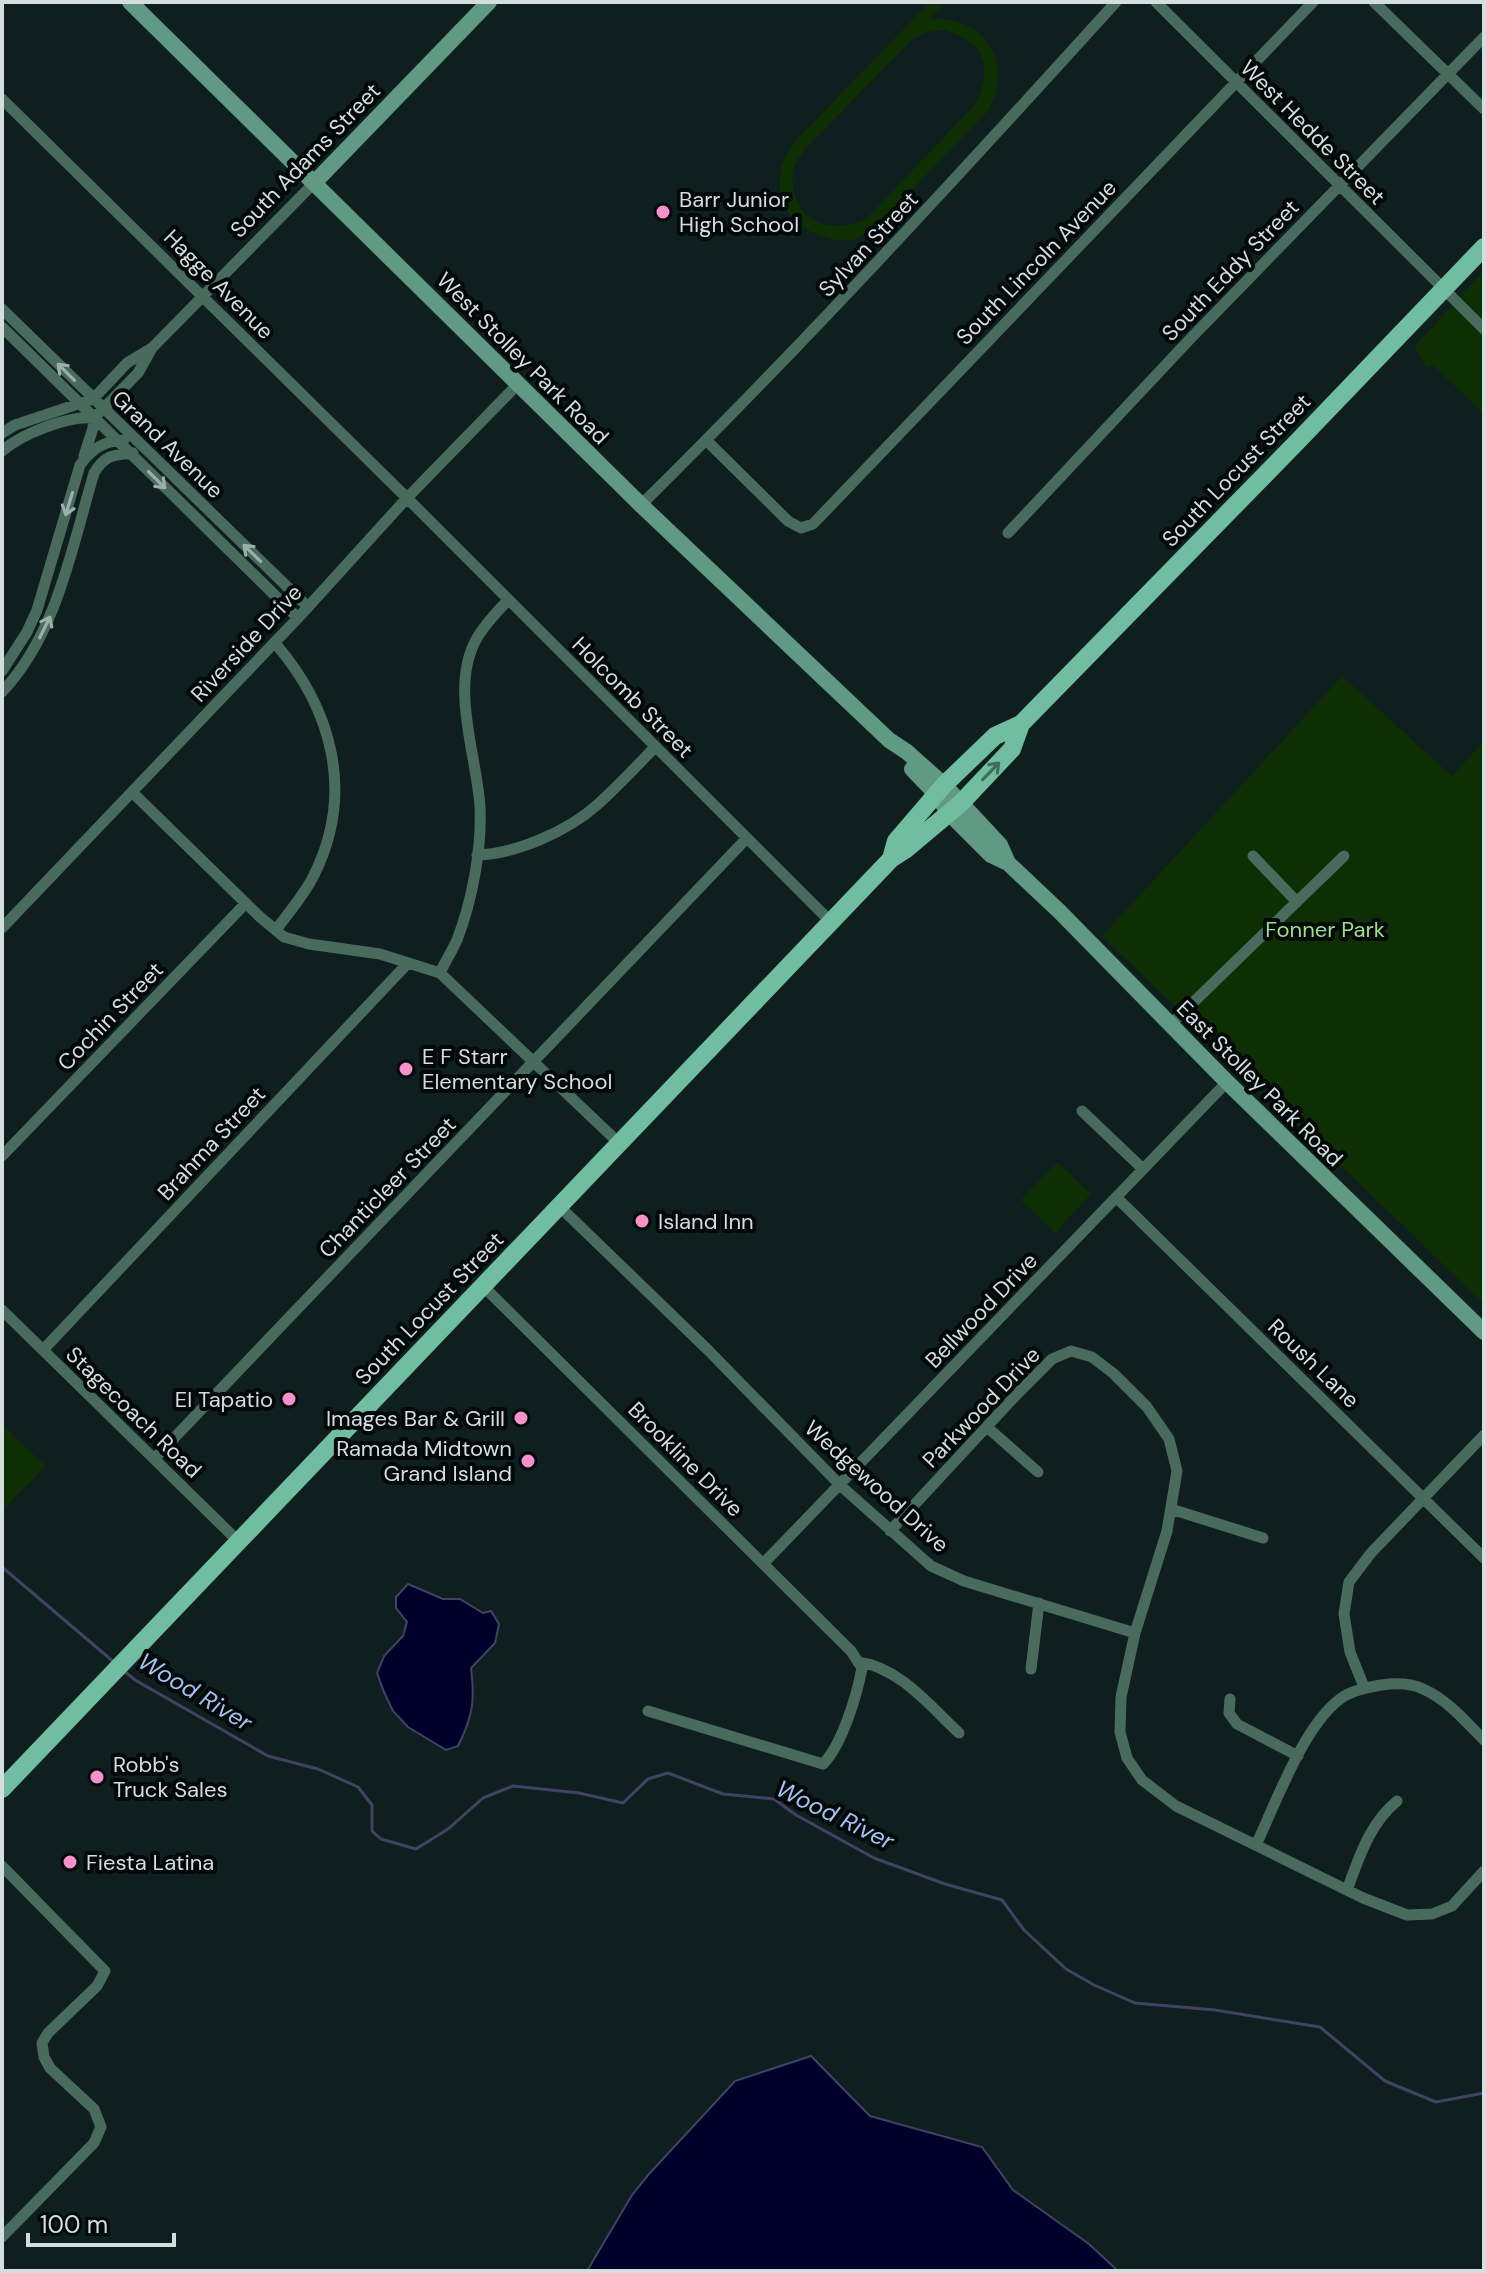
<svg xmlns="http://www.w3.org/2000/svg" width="1486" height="2273" viewBox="0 0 1486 2273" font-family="'DM Sans',sans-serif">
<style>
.green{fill:#0e2e04;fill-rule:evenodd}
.water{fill:#00002b;stroke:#404361;stroke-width:2}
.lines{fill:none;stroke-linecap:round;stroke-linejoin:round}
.stream{stroke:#404361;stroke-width:3}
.street{stroke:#486b5e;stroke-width:11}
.secondary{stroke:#609984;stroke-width:16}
.primary{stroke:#71bda1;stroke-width:18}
.oneway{stroke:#9cb0ab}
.oneway2{stroke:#406c5c}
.poi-dot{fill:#f890cc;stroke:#030808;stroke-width:3}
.labels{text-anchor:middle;stroke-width:8;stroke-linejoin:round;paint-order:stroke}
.street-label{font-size:22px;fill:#d4dede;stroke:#030808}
.poi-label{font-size:22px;fill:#d4dede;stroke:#030808;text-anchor:start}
.park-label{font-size:22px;fill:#9de08c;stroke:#030808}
.water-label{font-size:24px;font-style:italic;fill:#a1c3f4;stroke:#030808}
</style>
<rect width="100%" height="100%" fill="#0f1f1f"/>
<path class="green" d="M930,2H945L929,19C971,15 1005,45 997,88C996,96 991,105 987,112L875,228C870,231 864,235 859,238C850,242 837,241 828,238C793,229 774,204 781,168C783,158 791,148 796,140ZM944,30C985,42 993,66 976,103L867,218C839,234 800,226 794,190C792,183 792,172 795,165C797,160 802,154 805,149L913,39L927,32Z
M1484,270V414L1433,365L1428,368C1421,363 1421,354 1414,347Z
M1342,676L1452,776L1484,741V1304L1102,936Z
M1057,1162L1091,1194L1055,1233L1021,1200Z
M2,1425L46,1466L2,1511Z"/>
<path class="water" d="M408,1584L443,1599H460L483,1613L491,1611L499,1624L495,1643L471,1668C475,1701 473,1716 458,1746L446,1750L408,1727L393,1711L384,1692L377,1673L384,1656L403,1636L407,1622L396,1608V1597Z
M811,2056L870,2116L982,2147L1013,2190L1089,2244L1118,2271H587L632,2195L649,2174L735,2081Z"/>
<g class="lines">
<path class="stream" d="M2,1567L115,1663
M124,1671L135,1680L268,1756L318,1769L358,1787L372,1805V1831L381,1839L416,1849L448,1829L483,1798L513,1786L579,1793L623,1803L648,1779L668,1773L723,1794L774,1799L796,1815L874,1858L945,1884L1002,1900L1024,1930L1066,1969L1094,1985L1135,2003L1215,2010L1320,2027L1385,2081L1436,2102L1484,2093"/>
<path class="street" d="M1156,2L1484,329
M1374,2L1484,109
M2,99L407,498L832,923
M2,309L308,607
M2,327L298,618
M152,348L315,182
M2,433L15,425L93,399L127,363L152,348L138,373L94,418C68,415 22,434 2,451
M707,441L788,521L801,528L813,524L1313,2
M84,456L93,428L94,415
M641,505C805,343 961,173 1116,2
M1008,533L1190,339L1484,37
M275,643C332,709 355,793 314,875C305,894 289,912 276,930
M2,671L27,632L37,610L80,465C92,449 103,441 124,440
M2,692C57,634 72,547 94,473C105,455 113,455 133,453
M132,792L260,917L284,937L309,944L380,954L440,973L620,1144
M477,855C516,854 568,831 597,805C617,787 636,767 655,747
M1253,856L1297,902
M2,928L298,618L407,498L518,384
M440,973C445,962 452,951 457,940C472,901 482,849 480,807C477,756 449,686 477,638C485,624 497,612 508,600
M1170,1025L1344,856
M1082,1111L1143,1169
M2,1156L246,903
M1116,1197L1484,1558
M559,1206L708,1350L841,1486L931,1566L964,1581L1135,1633
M483,1286L851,1651L862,1668C857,1695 842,1745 823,1764L648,1711
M2,1310L239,1542
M43,1350L408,963
M987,1427L1038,1472
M154,1459L747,838
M1171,1509L1263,1538
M890,1531L1018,1393L1052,1359L1071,1351L1092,1357L1114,1374L1147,1407L1169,1439L1177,1471L1167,1531L1135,1633L1121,1697L1120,1732L1127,1758L1142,1780L1176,1806L1363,1898L1407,1915L1432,1914L1452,1906L1484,1871
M763,1564L1227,1082
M858,1662C899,1667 930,1706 959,1733
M1031,1669L1039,1603
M1364,1687L1350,1652L1344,1614L1349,1582L1371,1553L1484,1435
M1230,1699L1229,1713L1237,1724L1298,1756
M1256,1845C1276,1803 1306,1718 1346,1695C1358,1689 1369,1687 1381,1685C1395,1683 1411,1683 1423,1689C1448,1700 1465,1721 1484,1740
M2,1866L105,1971L97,1986L48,2033L42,2043L44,2057L50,2068L94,2109L101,2127L94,2143L2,2237
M1347,1890C1359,1858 1369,1824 1397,1801"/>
<path class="secondary" d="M130,2L641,505L889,740L907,752L944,785L1000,845L1008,863
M315,182L489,2
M912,769L936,794L949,813L991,855L1008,863L1060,912L1227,1082L1484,1332"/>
<path class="primary" d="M891,859L896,841L944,785L995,736L1021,724L1297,442L1484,247
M2,1789L891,859L905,850L961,803L1012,749L1021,724"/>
</g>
<defs><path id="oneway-shaft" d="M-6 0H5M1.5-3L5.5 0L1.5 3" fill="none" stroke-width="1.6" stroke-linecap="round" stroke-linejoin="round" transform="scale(2)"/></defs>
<g class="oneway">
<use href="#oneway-shaft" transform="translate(66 372) rotate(-135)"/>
<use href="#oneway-shaft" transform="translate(157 480) rotate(45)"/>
<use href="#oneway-shaft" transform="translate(69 504) rotate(107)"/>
<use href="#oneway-shaft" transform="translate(252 553) rotate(-136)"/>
<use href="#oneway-shaft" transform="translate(45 627) rotate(-64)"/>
</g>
<use class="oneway2" href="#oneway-shaft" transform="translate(991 771) rotate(-46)"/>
<g class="poi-dot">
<circle cx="663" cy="212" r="8"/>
<circle cx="406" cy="1069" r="8"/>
<circle cx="642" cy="1221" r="8"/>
<circle cx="289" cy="1399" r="8"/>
<circle cx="521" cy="1418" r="8"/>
<circle cx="528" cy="1461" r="8"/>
<circle cx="97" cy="1777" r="8"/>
<circle cx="70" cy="1862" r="8"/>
</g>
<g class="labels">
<g class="street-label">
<text transform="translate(1313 132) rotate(45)" y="8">West Hedde Street</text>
<text transform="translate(305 160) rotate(-46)" y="8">South Adams Street</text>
<text transform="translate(868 244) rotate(-47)" y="8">Sylvan Street</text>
<text transform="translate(1036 262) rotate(-46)" y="8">South Lincoln Avenue</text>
<text transform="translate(1230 270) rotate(-46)" y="8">South Eddy Street</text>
<text transform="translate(219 284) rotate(45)" y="8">Hagge Avenue</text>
<text transform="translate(523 358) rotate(45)" y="8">West Stolley Park Road</text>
<text transform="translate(168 444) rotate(44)" y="8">Grand Avenue</text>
<text transform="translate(1236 470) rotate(-46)" y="8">South Locust Street</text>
<text transform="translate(246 643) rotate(-47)" y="8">Riverside Drive</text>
<text transform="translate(633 697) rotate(45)" y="8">Holcomb Street</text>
<text transform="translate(110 1016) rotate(-46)" y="8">Cochin Street</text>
<text transform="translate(1260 1083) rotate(45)" y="8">East Stolley Park Road</text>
<text transform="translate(211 1143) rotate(-47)" y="8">Brahma Street</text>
<text transform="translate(387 1187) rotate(-46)" y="8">Chanticleer Street</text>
<text transform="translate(429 1308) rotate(-46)" y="8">South Locust Street</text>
<text transform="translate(981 1310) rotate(-46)" y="8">Bellwood Drive</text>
<text transform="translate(1314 1363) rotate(44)" y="8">Roush Lane</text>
<text transform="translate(981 1407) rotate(-46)" y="8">Parkwood Drive</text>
<text transform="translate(134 1412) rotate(44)" y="8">Stagecoach Road</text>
<text transform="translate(686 1459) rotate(45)" y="8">Brookline Drive</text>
<text transform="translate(877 1486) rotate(42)" y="8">Wedgewood Drive</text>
</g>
<g class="poi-label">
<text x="679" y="207">Barr Junior<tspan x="679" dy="25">High School</tspan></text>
<text x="422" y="1064">E F Starr<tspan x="422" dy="25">Elementary School</tspan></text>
<text x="658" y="1229">Island Inn</text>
<text x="273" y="1407" text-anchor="end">El Tapatio</text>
<text x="505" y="1426" text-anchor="end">Images Bar &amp; Grill</text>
<text x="512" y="1456" text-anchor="end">Ramada Midtown<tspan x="512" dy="25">Grand Island</tspan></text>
<text x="113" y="1772">Robb's<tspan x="113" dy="25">Truck Sales</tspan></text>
<text x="86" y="1870">Fiesta Latina</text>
</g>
<g class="park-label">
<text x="1325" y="937">Fonner Park</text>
</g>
<g class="water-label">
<text transform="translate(195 1692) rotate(31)" y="8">Wood River</text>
<text transform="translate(835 1815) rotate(26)" y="8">Wood River</text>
</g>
</g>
<rect width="1486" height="2273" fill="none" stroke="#d4dede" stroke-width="8"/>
<path d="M28 2233v12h146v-12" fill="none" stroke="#d4dede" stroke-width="4"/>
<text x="40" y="2233" font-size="24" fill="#d4dede" stroke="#030808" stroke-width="6" paint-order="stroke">100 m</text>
</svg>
